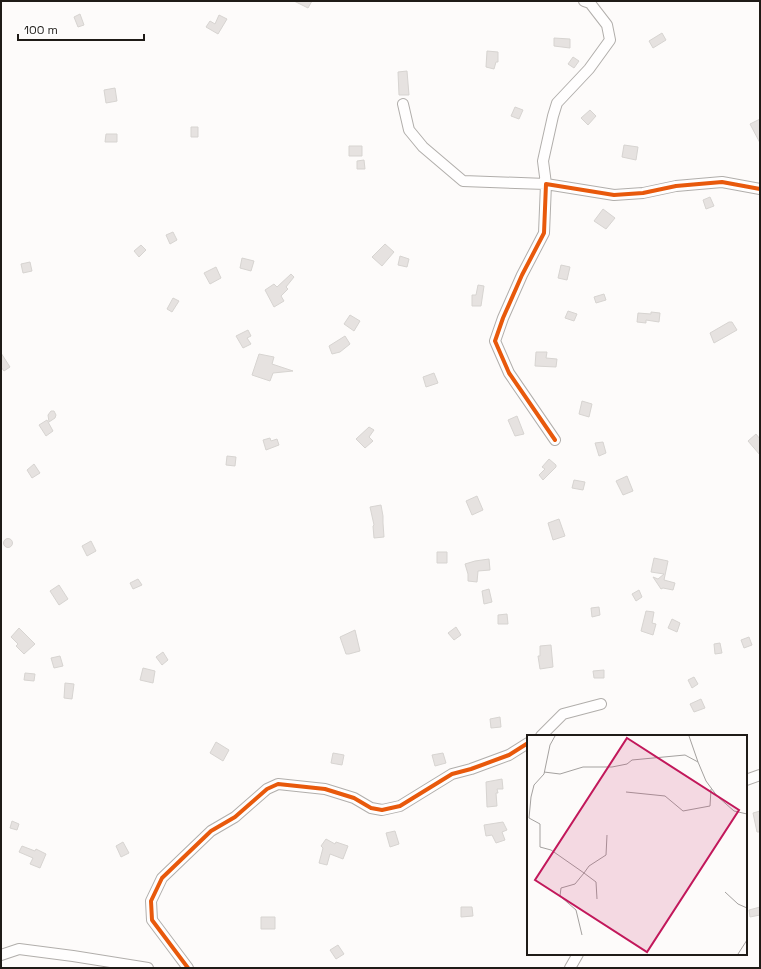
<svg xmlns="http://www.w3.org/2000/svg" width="761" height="969" viewBox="0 0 761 969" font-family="'Space Grotesk',sans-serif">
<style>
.building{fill:#e6e2e0;stroke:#d7d4d1}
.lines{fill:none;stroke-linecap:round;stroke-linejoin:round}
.minor-casing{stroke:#b1aeab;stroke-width:12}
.minor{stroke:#fffefe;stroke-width:10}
.cycleway-casing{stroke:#fff;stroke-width:6}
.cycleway{stroke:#e8590c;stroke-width:4}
.inset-road{fill:none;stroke:#a4a19f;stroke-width:1}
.view{fill:#c2185b;fill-opacity:0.15;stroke:#c2185b;stroke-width:2}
.inset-edge{fill:none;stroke:#1f1b17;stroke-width:2}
</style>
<rect width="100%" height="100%" fill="#fdfbfa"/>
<path class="building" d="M294,1H312L308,8Z
M80,14L84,25L78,27L74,17Z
M219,15L227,19L218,34L206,27L210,21L215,24Z
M662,33L666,40L653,48L649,41Z
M554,38L570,39V48L554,46Z
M487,51L498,52V62H496L494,69L486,67Z
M573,57L579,61L574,68L568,64Z
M407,71L409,95H399L398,72Z
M115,88L117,101L106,103L104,90Z
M515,107L523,110L519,119L511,116Z
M590,110L596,116L588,125L581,118Z
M760,119V143L750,124Z
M191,127H198V137H191Z
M106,134H117V142H105Z
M624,145L638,147L636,160L622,157Z
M349,146H362V156H349Z
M364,160L365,169H357V161Z
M710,197L714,206L706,209L703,200Z
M603,209L615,218L606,229L594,221Z
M173,232L177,240L170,244L166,235Z
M385,244L394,252L382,266L372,257Z
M141,245L146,250L139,257L134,251Z
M400,256L409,259L407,267L398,265Z
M242,258L254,261L251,271L240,268Z
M30,262L32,271L23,273L21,264Z
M561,265L570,267L567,280L558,278Z
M216,267L221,278L210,284L204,273Z
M291,274L294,277L286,287L288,289L281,296L284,301L274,307L265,290L274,284L277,287Z
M478,285L484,286L481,306H472V295H476Z
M604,294L606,300L596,303L594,297Z
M173,298L179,301L172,312L167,309Z
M568,311L577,314L574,321L565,318Z
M651,312L660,313L659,322L646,320V323L637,322L638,313L651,314Z
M350,315L360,321L354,331L344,324Z
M729,322H732L737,330L714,343L710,333Z
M248,330L251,336L247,338L251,344L243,348L236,336Z
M345,336L350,344L340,352L332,354L329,346Z
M536,352H547L546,358L557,359L556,367L535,366Z
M1,353L10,367L4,371L1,367Z
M259,354L274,357L272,364L293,371L273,373L270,381L252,375Z
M434,373L438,383L426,387L423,377Z
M582,401L592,404L589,417L579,414Z
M51,411H54L56,415L55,418L49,422L48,415Z
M517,416L524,434L515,436L508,420Z
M47,420L53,431L46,436L39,425Z
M369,427L374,430L369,437L373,441L365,448L356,439Z
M756,434L760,439V455L748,441Z
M270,438L271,441L277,439L279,445L266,450L263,440Z
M603,442L606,453L599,456L595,443Z
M227,456L236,457L235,466L226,465Z
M549,459L556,465V467L543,480L539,475L545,469L542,467Z
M34,464L40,473L32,478L27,470Z
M627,476L633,491L623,495L616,481Z
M574,480L585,482L583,490L572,488Z
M477,496L483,510L472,515L466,501Z
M381,505L383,516V523L384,537L374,538L373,526L374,525L370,507Z
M559,519L565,536L553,540L548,523Z
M3.5 543a4.5 4.5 0 1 1 9 0a4.5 4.5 0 1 1-9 0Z
M91,541L96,551L87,556L82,546Z
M437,552H447V563H437Z
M654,558L668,561L664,580L675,583L673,590L663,588L661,589L653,577L658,579L664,574L651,572Z
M489,559L490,570L478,571L477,582L468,581V574L465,564L475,561Z
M138,579L142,585L133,589L130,583Z
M59,585L68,599L59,605L50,591Z
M489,589L492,602L484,604L482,591Z
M639,590L642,597L636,601L632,594Z
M599,607L600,615L592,617L591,608Z
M646,611L654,612L652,623L656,624L653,635L641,631Z
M507,614L508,624H498V615Z
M672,619L680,623L677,632L668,628Z
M456,627L461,635L454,640L448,633Z
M19,628L35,644L24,654L16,646L18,644L11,637Z
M355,630L360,651L349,654H346L340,637Z
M749,637L752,645L744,648L741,640Z
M720,643L722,653L715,654L714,644Z
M551,645L553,667L540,669L538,656H540V646Z
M163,652L168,660L162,665L156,657Z
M60,656L63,666L54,668L51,658Z
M143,668L155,671L153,683L140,680Z
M604,670V678H594L593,671Z
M25,673L35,674L34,681L24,680Z
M694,677L698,684L692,688L688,680Z
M65,683L74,684L72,699L64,698Z
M701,699L705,708L694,712L690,704Z
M500,717L501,727L491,728L490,719Z
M216,742L229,750L223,761L210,753Z
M333,753L344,755L342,765L331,763Z
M443,753L446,763L435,766L432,755Z
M502,779L503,789H497L498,793H496L497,806L487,807L486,782Z
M760,811V832H757L753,813Z
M12,821L19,824L17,830L10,828Z
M503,822L507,830L502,832L505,840L496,843L492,835L486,836L484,825Z
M395,831L399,844L390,847L386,833Z
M326,839L335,844L336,842L348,846L343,859L330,854L327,865L319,863L323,848L321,846Z
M123,842L129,853L121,857L116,846Z
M22,846L35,851L36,849L46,854L40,868L30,864L33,858L19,852Z
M461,907H472L473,916L461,917Z
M760,907V915L750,917L749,910Z
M261,917H275V929H261Z
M338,945L344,954L336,959L330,950Z"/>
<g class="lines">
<g class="minor-casing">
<path id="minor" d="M403,104L409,130L423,147L463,181L546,184L543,161L553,116L557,103L589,69L610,40L607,25L590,3L584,1
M555,440L509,373L495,341L503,318L522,275L544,233L546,184L614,195L643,193L676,186L722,182L760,189
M541,736L563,714L601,704
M746,780L760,775
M1,955L19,949L73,956L148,968
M188,968L152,920L151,901L162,878L211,831L235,817L267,789L278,784L325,789L354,798L371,808L382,810L400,806L452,774L471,769L509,755L528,743
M570,968L578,954"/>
</g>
<use href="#minor" class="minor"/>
<g class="cycleway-casing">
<path id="cycleway" d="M555,440L509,373L495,341L503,318L522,275L544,233L546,184L614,195L643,193L676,186L722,182L760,189
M188,968L152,920L151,901L162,878L211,831L235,817L267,789L278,784L325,789L354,798L371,808L382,810L400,806L452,774L471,769L509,755L528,743"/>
</g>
<use href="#cycleway" class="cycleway"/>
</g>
<g transform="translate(527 735)">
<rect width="220" height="220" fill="#fdfbfa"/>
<path class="inset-road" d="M28,1L23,10L17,39L7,50L4,62L2,83L13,89V112L24,115L57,138L62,131L79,120L80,100M162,1L171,27M17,37L33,39L56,32H85L100,29L105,25L158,20L171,27L179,46L190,61L207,76L220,79M99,57L138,61L156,76L183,71L184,54M198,157L211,169L220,173M55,200L49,175L33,161L34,153L48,149L57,138L69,147L70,164M211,219L220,205"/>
<path class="view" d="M100,3L212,75L120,217L8,145Z"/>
<rect width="220" height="220" class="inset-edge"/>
</g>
<rect width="761" height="969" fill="none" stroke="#1f1b17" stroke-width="4"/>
<path d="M18 34v6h126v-6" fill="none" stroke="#1f1b17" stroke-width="2"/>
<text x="24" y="34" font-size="12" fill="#1f1b17" stroke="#ffffff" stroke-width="3" paint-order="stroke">100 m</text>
</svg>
